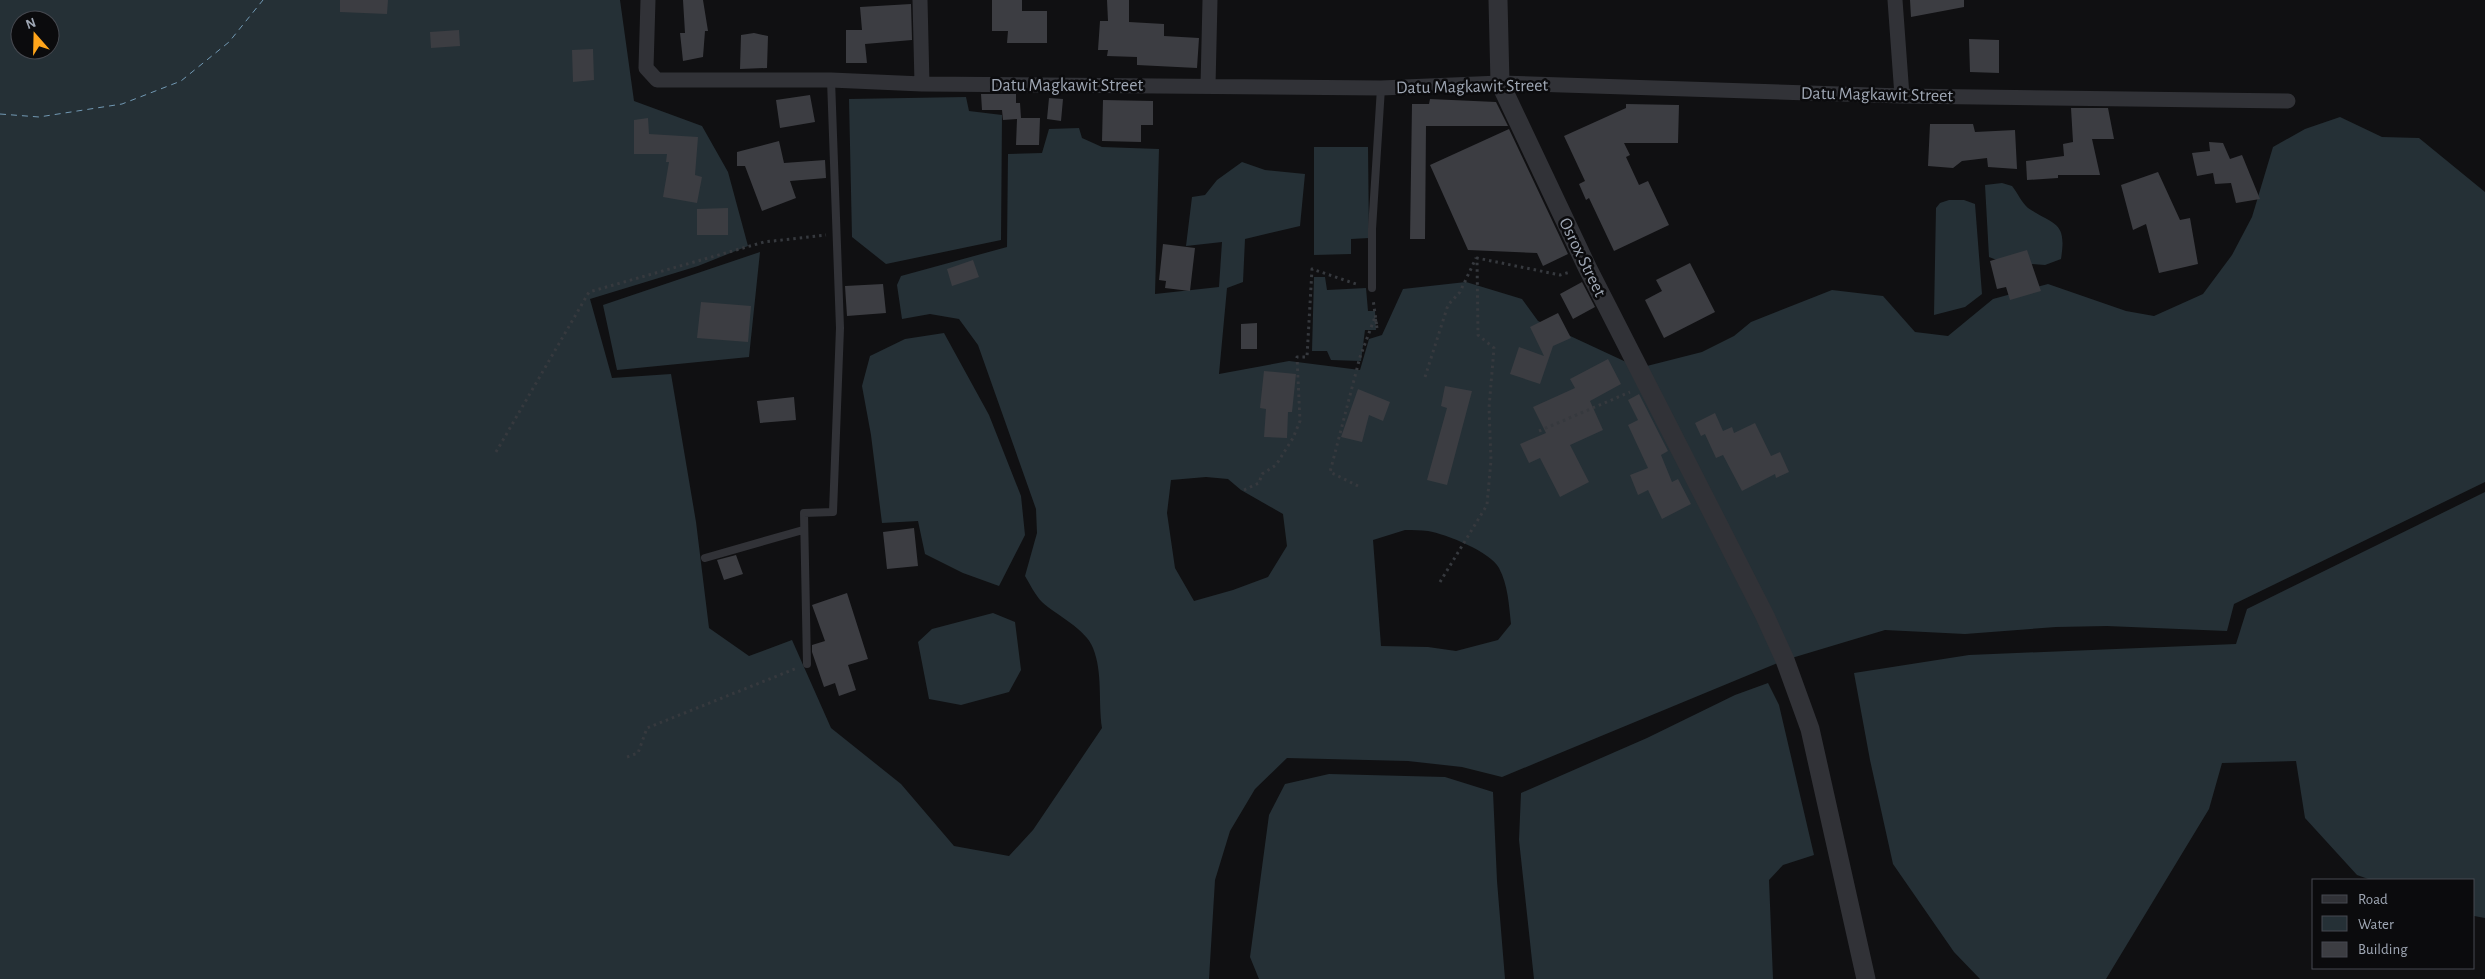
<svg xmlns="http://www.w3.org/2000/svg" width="2485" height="979" viewBox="0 0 2485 979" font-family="'Alegreya Sans',sans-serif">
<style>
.water{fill:#253036;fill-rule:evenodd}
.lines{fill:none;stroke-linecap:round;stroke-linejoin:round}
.ferry{stroke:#7299b4;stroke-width:1;stroke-dasharray:6 5;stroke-linecap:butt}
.building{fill:#3c3d42}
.path{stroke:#36393e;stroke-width:3;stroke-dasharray:2.5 4;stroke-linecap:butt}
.service{stroke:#313237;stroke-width:8}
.minor{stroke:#313237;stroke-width:15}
.tertiary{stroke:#313237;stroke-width:19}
.labels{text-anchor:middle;stroke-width:5;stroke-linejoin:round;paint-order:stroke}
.street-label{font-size:18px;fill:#9fa7b4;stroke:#0b0b0d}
</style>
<rect width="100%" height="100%" fill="#101012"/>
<path class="water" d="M0,0H620L634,101L702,126L728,172L748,246L698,266L590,299L612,378L671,374L696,522L709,628L749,656L792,640L831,728L901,784L954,846L1009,856L1033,830L1102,728C1098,701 1103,673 1093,648C1086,629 1056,615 1042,602C1035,595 1030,584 1025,576L1037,533L1036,509L978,345L959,319L930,314L902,319L897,285L901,276L1007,247L1008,154L1042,153L1049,129L1079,128L1082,138L1102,147L1159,149L1155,294L1219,287L1222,242L1186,246L1192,197L1205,195L1217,180L1242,162L1265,170L1305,174L1300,226L1245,239L1243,282L1227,288L1219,374L1289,361L1360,370L1369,339L1382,335L1403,289L1466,282L1522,299L1538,321L1639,368L1702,352L1734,336L1751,322L1832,290L1883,296L1915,332L1948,336L1993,299L2048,284L2126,311L2154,316L2203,294L2232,255L2252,217L2273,147L2305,129L2340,117L2382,137L2419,138L2485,192V482L2234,604L2227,631L2107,626L2056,627L1965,634L1885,630L1785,660L1502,777L1462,767L1408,761L1287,758L1255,789L1230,831L1215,880L1209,979H0ZM20,20H50V50H20ZM1206,477L1228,479L1241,490L1283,514L1287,546L1268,577L1233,590L1194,601L1175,568L1167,513L1171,480ZM1405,530C1413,530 1421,530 1428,531C1446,534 1491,552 1499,568C1508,585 1509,605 1511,624L1498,640L1456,651L1428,647L1381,646L1373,540Z
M966,97L969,111L1002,115L1001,240L886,264L852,237L849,99Z
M1314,147H1368L1369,238L1351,239V254L1314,255Z
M2002,183L2012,186C2017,192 2022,203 2028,208C2055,226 2067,221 2061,259L2045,265L2002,262L1989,257L1985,185Z
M1949,200H1964L1975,204L1982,294L1965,307L1934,315L1936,208L1940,203Z
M760,252L749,357L617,370L603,305Z
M1314,277H1325L1327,290L1366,288L1368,311H1375L1376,330H1365L1361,361L1331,360L1327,351H1312Z
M944,333L989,415L1021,496L1025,535L999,586L963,573L925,554L918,521L882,523L871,435L862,386L870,356L905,339Z
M2485,492V918L2474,916V880H2371L2357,875L2305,818L2296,761L2222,763L2209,809L2106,979H1980L1954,952L1893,864L1870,760L1854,673L1969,655L2236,644L2247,609Z
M993,613L1015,622L1021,670L1009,692L961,705L929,699L918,642L932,629Z
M1768,683L1779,705L1814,855L1783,865L1769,880L1773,979H1534L1519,840L1521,793L1647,738L1735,695Z
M1329,774L1445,777L1493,792L1497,881L1505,979H1259L1250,957L1269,815L1285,784Z"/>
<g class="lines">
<path class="ferry" d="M0,114L39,117L122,104L181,81L229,42L263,0"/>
</g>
<path class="building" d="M340,0H388L387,14L340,12Z
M683,0H703L708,31H705L703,57L683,61L680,33H685Z
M992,0H1022V11H1047V43H1007L1008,31H992Z
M1107,0H1129V22L1164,24V36L1199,38L1197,68L1137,65V57L1107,56L1108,50H1098L1100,21H1108Z
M1910,0H1964V7L1911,17Z
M911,4L912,40L865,44L867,63H846V30H862L860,7Z
M459,30L460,46L431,48L430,32Z
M754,33L768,36L767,68L740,69L741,35Z
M1969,39L1999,40V73L1970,72Z
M593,49L594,80L573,82L572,50Z
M981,94H1016V103H1020L1021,118H1040L1039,145H1016L1017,119L1003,120L1002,110H982Z
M810,95L815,122L780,128L776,100Z
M1049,98L1063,99L1061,121L1047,119Z
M1430,99L1496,102L1508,126H1426L1425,239H1410L1412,104H1429Z
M1103,100L1153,101V125H1141V142L1102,141Z
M1626,104L1679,105L1678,143H1624L1630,155L1626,157L1639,185L1648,181L1669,225L1614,251L1589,198L1586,200L1579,184L1585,181L1564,136L1626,108Z
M2071,108H2108L2114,139H2092L2100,175H2058V178L2027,180L2026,161L2064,156L2063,144L2073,142Z
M648,118L649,134L698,137L695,175L702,177L697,203L663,197L669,162H666L667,154H634V120Z
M1930,124H1973L1975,132L2015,130L2017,169L1988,167L1987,158L1962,161L1953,168L1928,166Z
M1509,129L1568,254L1543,266L1537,253L1468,250L1430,165Z
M779,141L784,163L825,160L826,178L790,181L796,198L762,211L745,166H737V152Z
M2209,142L2223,143L2230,159L2242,155L2260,199L2236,203L2231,183L2215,184L2213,173L2197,176L2192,153L2210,151Z
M2158,172L2180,220L2190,218L2198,264L2159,273L2146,224L2133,230L2121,185Z
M728,208V235H697V209Z
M1163,244L1195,248L1190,291L1165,288L1166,281L1159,280Z
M2027,250L2041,291L2010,300L2006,287L1997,289L1990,261Z
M973,260L979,277L952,286L947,269Z
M1690,263L1715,312L1664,338L1645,300L1662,291L1656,280Z
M1582,282L1595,307L1573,319L1560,294Z
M883,284L886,313L847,316L845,286Z
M701,302L751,306L748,342L697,338Z
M1558,313L1571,338L1553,346L1540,384L1510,374L1519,347L1544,356L1530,327Z
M1257,323V349H1241V324Z
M1608,359L1621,384L1590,401L1603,430L1570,445L1589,482L1560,497L1540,458L1529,463L1520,444L1546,433L1533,407L1575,388L1570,379Z
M1264,371L1296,374L1292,412H1288L1287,438L1264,437L1266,409L1260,408Z
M1445,386L1472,391L1447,485L1427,480L1447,408L1441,406Z
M1358,389L1390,402L1383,421L1369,415L1362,442L1341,437Z
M1639,394L1668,451L1661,455L1672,482L1678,479L1691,504L1662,519L1648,490L1638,495L1630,475L1648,468L1628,425L1638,420L1628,400Z
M794,397L796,420L760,423L757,401Z
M1715,413L1723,431L1732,427L1734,433L1755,423L1771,456L1780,452L1789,472L1776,478L1775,474L1742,491L1723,455L1716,458L1705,434L1701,436L1695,423Z
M914,528L918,566L887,569L883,532Z
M736,555L743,574L724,580L717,560Z
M847,593L868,659L848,665L856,690L839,696L835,683L824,687L812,652V645L825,641L812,605Z"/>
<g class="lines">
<path class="path" d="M1425,377L1448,305L1460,292L1476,258
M1539,431L1630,392
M496,452L589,292L764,242L826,235
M1358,486L1330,472L1360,357L1375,317L1377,328L1373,299
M1244,490L1259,483L1262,474L1276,465L1293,438L1300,421L1297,357H1307L1312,269L1359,285
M1440,582L1487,505L1491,460L1489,408L1494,348L1478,335L1477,258L1560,275L1570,272
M627,757L638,753L647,728L797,668"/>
<path class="service" d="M1372,288V229L1381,88
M705,558L803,530
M807,664L804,513L833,512L840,328L831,80"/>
<path class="minor" d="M648,0L646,68L657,80H831L922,84L1381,88L1500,83L1902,96L2288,101
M920,0L922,84
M1895,0L1902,96
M1208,86L1210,0"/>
<path class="tertiary" d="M1498,0L1500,83L1587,267L1765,616L1785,660L1810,729L1866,979"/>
</g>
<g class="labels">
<g class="street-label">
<text x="1067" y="91">Datu Magkawit Street</text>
<text transform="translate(1472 86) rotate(-1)" y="6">Datu Magkawit Street</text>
<text transform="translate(1877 94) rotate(1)" y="6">Datu Magkawit Street</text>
<text transform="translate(1583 257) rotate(64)" y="6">Osrox Street</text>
</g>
</g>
<rect x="2312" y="879" width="162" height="90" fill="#0b0b0d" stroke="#464950"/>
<rect x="2322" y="895" width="25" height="8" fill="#313237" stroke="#464950"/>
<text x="2358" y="904" font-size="15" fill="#9fa7b4">Road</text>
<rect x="2322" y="916" width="25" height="15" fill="#253036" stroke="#464950"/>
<text x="2358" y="929" font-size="15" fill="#9fa7b4">Water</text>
<rect x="2322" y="942" width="25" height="15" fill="#3c3d42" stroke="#464950"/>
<text x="2358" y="954" font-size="15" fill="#9fa7b4">Building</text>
<g transform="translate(35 35) rotate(340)"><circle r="24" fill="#0b0b0d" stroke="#464950"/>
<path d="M0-4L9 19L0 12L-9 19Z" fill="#ffa51b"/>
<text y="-8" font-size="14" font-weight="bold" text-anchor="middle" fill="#9fa7b4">N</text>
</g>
</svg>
